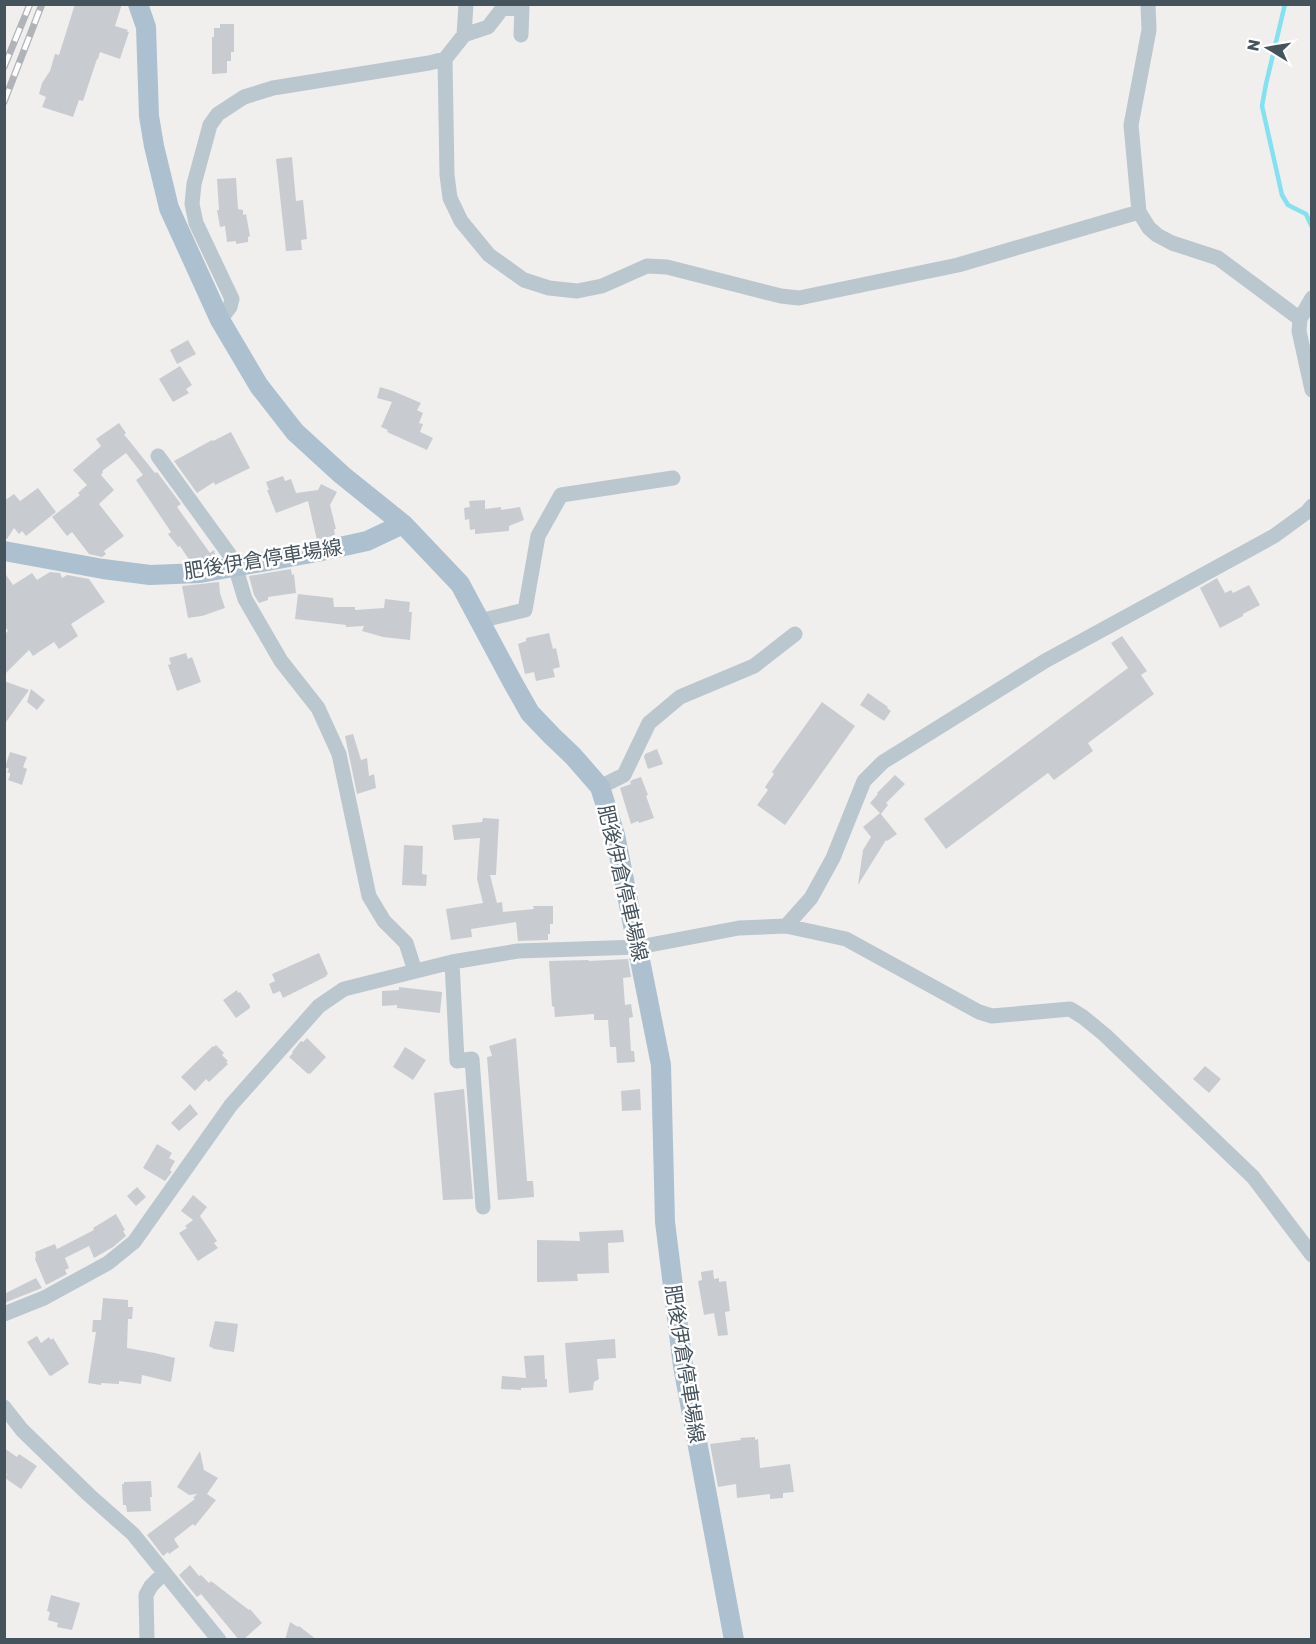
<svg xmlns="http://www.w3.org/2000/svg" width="1316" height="1644" viewBox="0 0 1316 1644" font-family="Rubik,'Noto Sans JP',sans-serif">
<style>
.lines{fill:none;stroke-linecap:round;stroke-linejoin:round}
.stream{stroke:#84e1f0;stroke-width:4.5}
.building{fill:#c8ccd1}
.minor{stroke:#bbc7ce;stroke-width:15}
.major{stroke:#acc0cf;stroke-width:20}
.rail-casing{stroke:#b0b4b9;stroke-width:7}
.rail{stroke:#fff;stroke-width:4.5;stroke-dasharray:14;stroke-linecap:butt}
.labels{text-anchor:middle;stroke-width:5;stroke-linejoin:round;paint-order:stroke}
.street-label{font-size:20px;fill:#45535d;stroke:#fff}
</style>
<rect width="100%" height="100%" fill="#f1eeee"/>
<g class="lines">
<path class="stream" d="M1285,4L1266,84L1262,106L1282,195L1288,205L1306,214L1312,227"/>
</g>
<path class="building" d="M75,4H122L115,26L128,30L127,32H129L120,59L100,52L98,59H97L83,101L79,100L73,117L42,107L46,97L39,94L42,83L50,71L55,54L59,55Z
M220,24H234V52H231V61H227V73L212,74V37H214V28H220Z
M292,157L296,201L303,200L307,239L301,240L302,250L286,251L276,159Z
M236,178L238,209L243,210V215L246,214L250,236L248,237V242L236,244V241L227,242L225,226L220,227L217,210H219L217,179Z
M188,340L196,354L177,364L170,350Z
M180,366L192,385L186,389L189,393L173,402L159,379Z
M380,387L393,391L421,403L417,410L423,413L419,423L423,424L420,432L433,438L427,450L387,432L388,430L381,427L392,402L377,398Z
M119,423L126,433L124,435L127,438L155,473L157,472L181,504L177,507L210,553L214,550L216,558L190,561L180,546L178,547L168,534L171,532L136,480L143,475L126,453L102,471L103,472L101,475L114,490L99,504L124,536L104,551L106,554L102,557L89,554L72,532L67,536L52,517L80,495L78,493L87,485L73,470L101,446L96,439Z
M231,432L250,468L215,485L214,482L197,493L174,461L212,440L213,441Z
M283,476L285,481L291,479L296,493L318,490L321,484L337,492L330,505L336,529H334L335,535L317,540L308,501L276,513L267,490H269L266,482Z
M38,488L56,512L26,536L22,531L19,534L14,528L7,539H4V501L14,494L20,501Z
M485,500V509L501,507V510L520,507L524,520L509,526V531L475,534V529L470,530L469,519L465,520L464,508L470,507L469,501Z
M291,569L292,575L294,574L296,593L268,597V600L259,603L254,595L249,576Z
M4,572L13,585L32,573L37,580L50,572L60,573L62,578L67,575L89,579L105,602L71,624L78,636L59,649L54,642L33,656L29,650L4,675V635L8,631L4,625Z
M1217,578L1225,593L1231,590L1233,593L1249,585L1260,605L1243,614V616L1220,628L1200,588Z
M219,582L220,593L225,608L202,616L188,618L182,586Z
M298,594L333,598L334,607H355V610L384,608L385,599L410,602L409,612H412L410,640L383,637L362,631L364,626L346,627V625L295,619Z
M549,633L553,649L556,648L560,667L553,669L555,677L536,681L534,672L525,674L518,644L526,641V638Z
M1122,636L1147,671L1141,675L1154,694L1088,743L1093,751L1054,780L1048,773L946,849L924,819L1128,668L1111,643Z
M186,653L188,659L192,657L201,682L177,691L168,665L171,664L169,658Z
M4,681L29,690L4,725Z
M31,689L45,700L37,710L27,702Z
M868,693L888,707L887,708L891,711L884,721L860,705Z
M822,702L855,726L785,825L757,805L768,790L765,787L774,774L772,772Z
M353,734L361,760L367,758L369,776L374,774L376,788L357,794L345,736Z
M657,749L663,764L648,769L644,757L645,754Z
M10,752L27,757L23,767L27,769L22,785L8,780L10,776V773L7,772L9,769L5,767Z
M895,775L905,784L886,803L888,805L881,814L870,803L878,794L877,793Z
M641,777L648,795L646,796L654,818L639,823L638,821L631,824L620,788L631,784L630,782L632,780Z
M880,813L897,834L887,841L886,840L858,885L863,850L871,837L863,827Z
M483,818L499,819L496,875H490L497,903L502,902L503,912L534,909L533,906H553V924H550V934H548V940L518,941L516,922L471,929L472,937L451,940L446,909L483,903L477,879L480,838L454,840L452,825L482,822Z
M404,845L423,846L422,874L427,875L426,886L402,885Z
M319,953L328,974L326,975L327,976L283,998L280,991L273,994L269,984L275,981L272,974Z
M628,959L631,977L623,978L625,1005L631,1004L633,1017L629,1018L631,1051H634L635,1062L617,1063L616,1047H610L608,1020H594V1014L555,1017L554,1006L552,1007L549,961L588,960L589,961Z
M399,987L442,992L440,1013L397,1008V1005L382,1006V991L399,990Z
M237,990L238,993L240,992L250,1006V1008L236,1018L223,1000Z
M307,1038L326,1057L310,1074L308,1073V1074L289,1057L293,1053L292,1052L300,1042L301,1041L303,1042Z
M516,1038L527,1181H533L534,1197L498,1200L487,1057L492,1056L489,1046Z
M216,1045L224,1053L222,1055L228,1061L226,1062L228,1064L209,1082L206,1079L195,1091L181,1077L213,1046L214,1047Z
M405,1047L426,1060L413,1080L393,1067Z
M1205,1066L1221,1079L1209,1093L1193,1079Z
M464,1089L473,1199L443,1200L434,1093Z
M640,1089L641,1110L622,1111L621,1091Z
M190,1104L198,1114L179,1131L171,1123Z
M157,1144L172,1153L169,1158L175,1161L170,1170L172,1172L165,1181L143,1168Z
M137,1187L146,1197L136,1206L127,1196Z
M193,1195L207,1207L200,1216L217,1241L214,1243L218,1248L198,1261L179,1233L187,1228L185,1226L193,1220L181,1211Z
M116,1214L125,1230L123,1231L126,1236L113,1247L94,1258L89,1246L65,1258L69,1268L65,1270L67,1274L46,1285L35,1259L36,1256L35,1252L55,1244L57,1249L94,1230L93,1228Z
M623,1230L624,1242L608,1243L609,1273L577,1274L578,1281L537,1282V1240L580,1241L579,1232Z
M713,1270L714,1279L719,1278V1282L726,1281L730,1311L725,1312L728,1335L718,1336L714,1313L704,1315L698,1281L702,1280L701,1272Z
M36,1278L42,1288L4,1303V1294Z
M103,1298L128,1300V1307H133L132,1319H128L127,1348L155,1353L175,1358L171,1382L142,1375L141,1384L119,1381V1384L101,1383V1385L88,1383L96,1332H92L93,1320H101Z
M215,1321L238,1324L234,1352L214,1349L209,1346Z
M37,1336L41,1343L49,1337L51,1340L53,1338L69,1364L51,1376L49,1375L27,1342Z
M615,1339L616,1358L597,1359L599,1379L594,1382L593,1390L569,1393L565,1343Z
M544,1355L545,1379H547V1387L521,1388V1390L501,1389L502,1376L526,1378L524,1356Z
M755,1437V1440L758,1439L760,1468L790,1464L794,1492L783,1493V1498L770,1499V1494L737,1498L736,1484L718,1487L710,1444L741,1440L740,1438Z
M4,1448L17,1457L19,1454L37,1466L21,1489L5,1478L7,1474L4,1472Z
M200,1451L204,1470L218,1478L207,1494L216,1500L195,1526L193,1524L174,1539L179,1547L169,1554L168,1552L163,1556L147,1535L195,1499L193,1498L197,1494L189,1495L177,1487Z
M151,1481L152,1497H150L151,1511L127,1512L126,1505H123L122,1484H124V1482Z
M190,1565L199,1576L201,1575L209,1583L211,1581L249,1610L250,1609L262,1623L243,1640H239L201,1594L197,1597L179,1575Z
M51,1595L80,1603L72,1630L57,1627L58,1623L48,1620L50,1612L47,1611Z
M290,1622L298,1627L299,1626L317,1640H285Z"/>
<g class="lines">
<path class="minor" d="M1148,4L1149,30L1131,125L1139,212L1149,228L1157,235L1172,243L1218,258L1300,319
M464,35L488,27L502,9L522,7L521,35
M445,59L447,175L450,198L461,221L489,255L524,280L549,288L577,291L602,286L647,266L667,267L781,296L799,298L958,265L1139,212
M1312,298L1300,319L1299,331L1312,390
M220,320L230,307L232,299L196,223L192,204L194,184L210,125L218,114L244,97L273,88L429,63L445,59L464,35L466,4
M158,456L229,554L235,566L245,599L281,661L318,708L339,754L369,896L384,921L406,943L415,971
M479,621L525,610L538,536L561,495L673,478
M600,787L624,775L649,723L680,697L754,666L795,634
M786,926L811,898L833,858L864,781L883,762L1045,661L1274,536L1307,512L1312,506
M452,962L457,1061L472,1059L483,1207
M4,1314L44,1298L108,1263L134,1242L231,1105L319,1006L344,989L452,962L518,951L639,947L739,928L786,926L846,939L979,1012L992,1016L1070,1009L1083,1017L1105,1035L1253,1177L1312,1255
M4,1407L22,1430L89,1495L133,1534L219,1640
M147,1640L146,1595L151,1586L164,1573"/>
<path class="major" d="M138,4L146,27L149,116L154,146L169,208L220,320L259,386L295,432L342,475L403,524L460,584L513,683L530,713L552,736L573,756L600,787L615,835L661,1065L665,1222L683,1366L734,1640
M4,551L103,569L150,575L200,573L317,552L367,541L403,524"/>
<g class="rail-casing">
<path id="rail" d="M4,67L30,4
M4,102L42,4"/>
</g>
<use href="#rail" class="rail"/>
</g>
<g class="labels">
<g class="street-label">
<text transform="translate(263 559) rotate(-9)" y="7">肥後伊倉停車場線</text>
<text transform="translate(623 883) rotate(77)" y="7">肥後伊倉停車場線</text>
<text transform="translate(685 1364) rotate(81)" y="7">肥後伊倉停車場線</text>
</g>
</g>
<rect width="1316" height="1644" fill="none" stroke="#45535d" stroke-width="12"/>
<g transform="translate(1268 48) rotate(281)" stroke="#ffffff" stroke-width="4.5" paint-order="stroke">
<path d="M0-4.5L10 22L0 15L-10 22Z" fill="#45535d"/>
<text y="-9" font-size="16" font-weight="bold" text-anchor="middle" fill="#45535d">N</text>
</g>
</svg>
